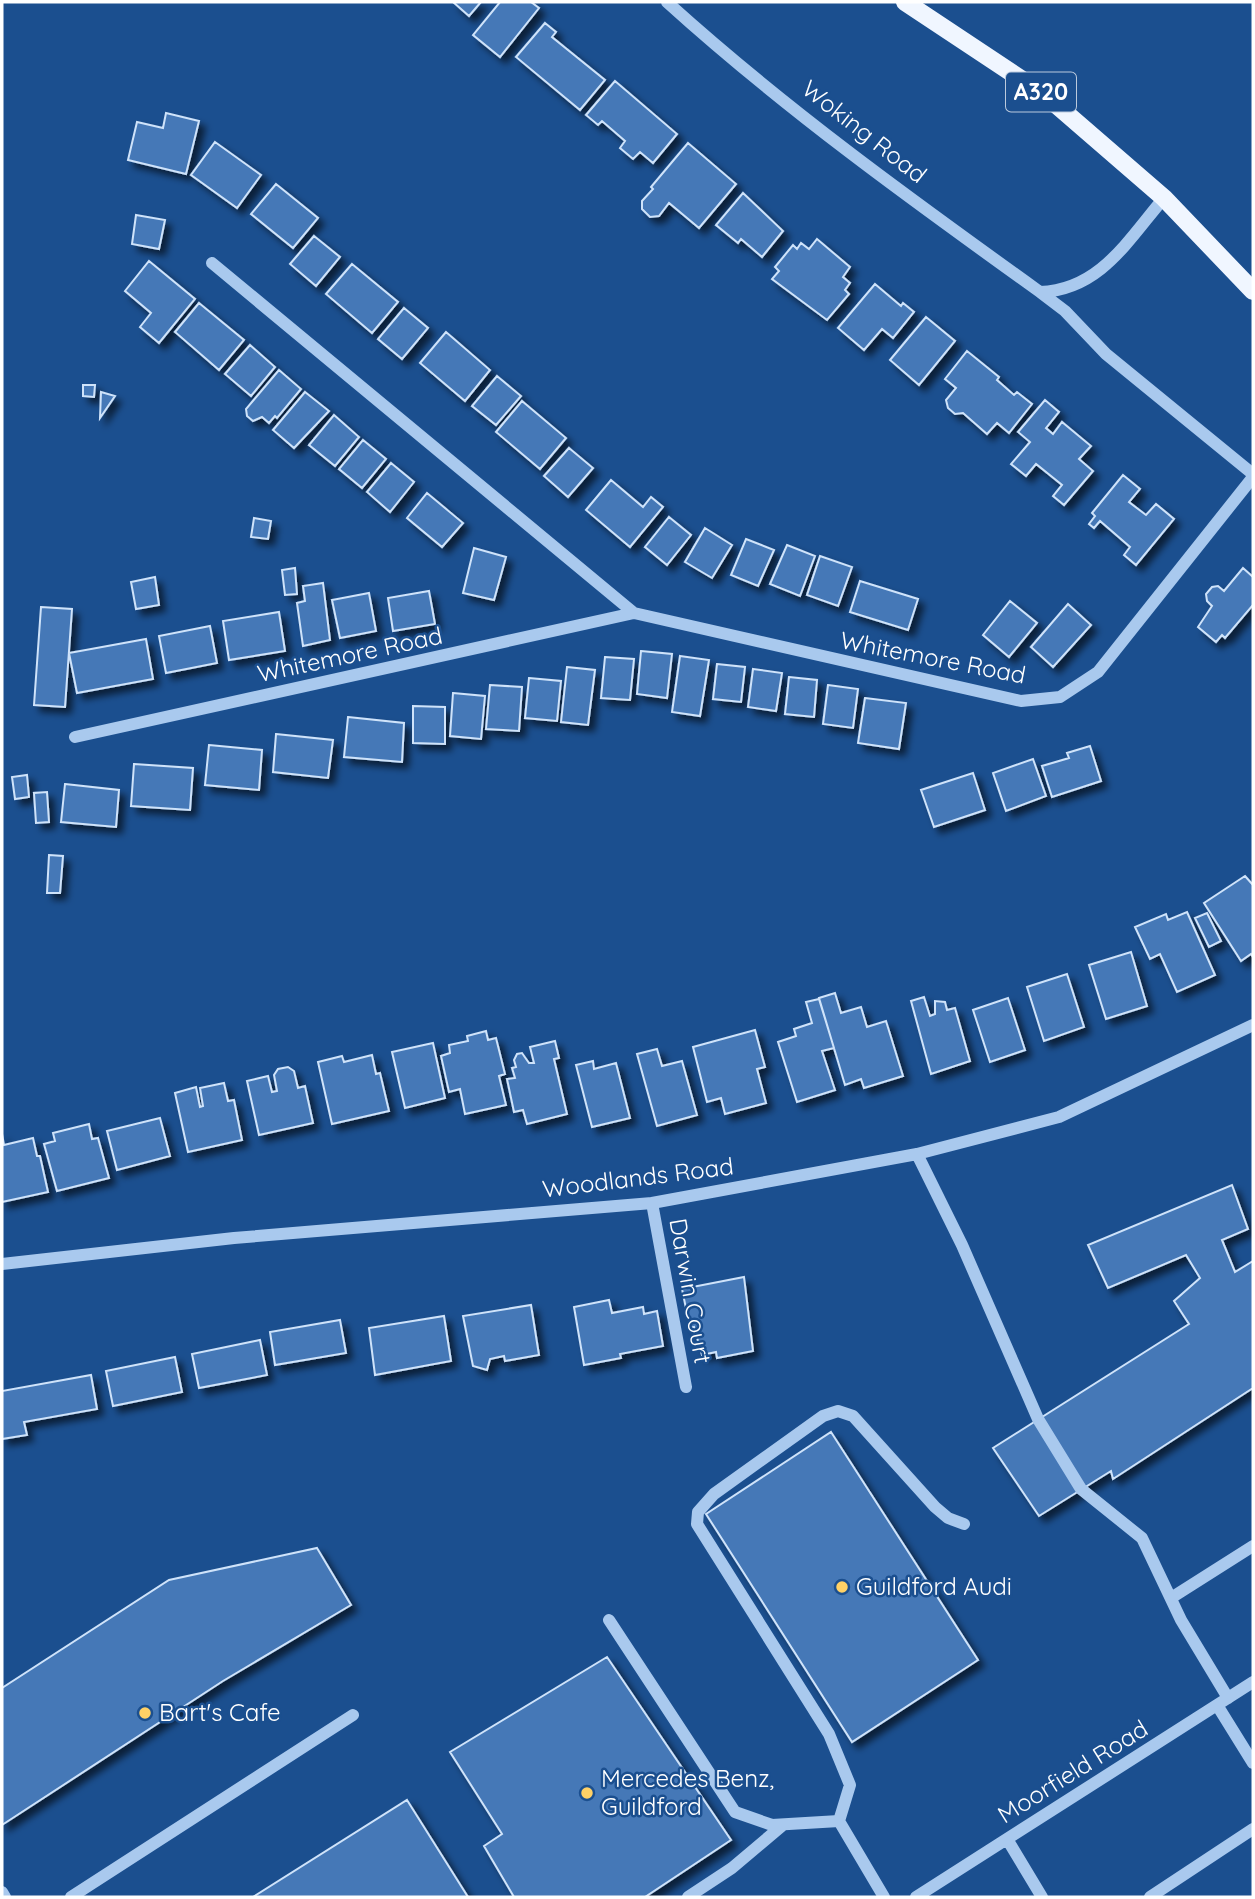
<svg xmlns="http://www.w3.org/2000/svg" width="1255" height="1899" viewBox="0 0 1255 1899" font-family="Quicksand,sans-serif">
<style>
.building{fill:#4478b7;stroke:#cfe3fa;stroke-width:2;filter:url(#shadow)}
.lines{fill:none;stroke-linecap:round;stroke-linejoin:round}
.minor{stroke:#a9c9ee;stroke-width:12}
.major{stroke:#f0f6ff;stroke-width:18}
.poi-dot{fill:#ffd166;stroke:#1b4f8f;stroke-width:2.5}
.labels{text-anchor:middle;stroke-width:5;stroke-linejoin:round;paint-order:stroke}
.shield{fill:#1b4f8f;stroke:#bbcadd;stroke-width:2}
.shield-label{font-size:23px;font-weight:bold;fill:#fff}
.street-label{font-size:24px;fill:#fff;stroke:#1b4f8f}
.poi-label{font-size:24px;fill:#fff;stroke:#1b4f8f;text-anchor:start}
</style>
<defs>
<filter id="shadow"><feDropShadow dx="6" dy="6" stdDeviation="3.5" flood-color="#0009"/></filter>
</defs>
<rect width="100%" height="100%" fill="#1b4f8f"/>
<path class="building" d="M453,2H481L469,16Z
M500,2H531L539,8L500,57L473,35Z
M545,23L556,32L552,37L605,80L580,110L516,57Z
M615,81L677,134L653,163L640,152L633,159L620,148L625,141L602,121L598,125L586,115Z
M166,113L199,121L186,174L128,160L137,122L163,128Z
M215,142L261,175L237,208L191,175Z
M688,143L736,184L699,228L669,203L659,216L650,217L642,209V201L653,189L651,187Z
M276,184L318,218L293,248L251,214Z
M743,193L783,231L762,257L741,239L738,243L716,225Z
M136,215L165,220L159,249L132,244Z
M314,236L340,257L316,286L290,264Z
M817,239L850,267L843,277L850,283L845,290L849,294L827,320L772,279L779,271L775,267L793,245L797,249L801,243L809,249Z
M149,261L195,299L159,343L140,327L151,313L125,291Z
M352,264L398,302L372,333L326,294Z
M875,284L901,306L903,303L914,312L893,338L882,329L864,350L838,328Z
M199,303L244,340L219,370L175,332Z
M404,308L428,328L402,359L378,339Z
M926,317L955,341L919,385L890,360Z
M446,332L490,370L465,401L420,363Z
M250,345L275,367L251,396L225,374Z
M967,351L999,377L997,380L1014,395L1017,392L1032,404L1009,433L997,423L987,434L963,413L955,414L948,408L946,400L956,388L945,379Z
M279,370L301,389L277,418L275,416L269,423L262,417L253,421L247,416L246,409Z
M497,376L521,396L496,425L472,406Z
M83,385H95L94,397L83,396Z
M101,392L115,396L100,418Z
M305,392L329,411L294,448L273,430Z
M1045,400L1059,412L1046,428L1053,434L1062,422L1091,446L1079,459L1093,471L1064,505L1053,496L1062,485L1036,464L1026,476L1011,464L1030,442L1018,432Z
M522,401L566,438L540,469L496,432Z
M334,415L359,437L335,466L309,445Z
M363,440L386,459L362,488L339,469Z
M569,448L593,468L568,497L544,476Z
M391,463L414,482L390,512L367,492Z
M1123,475L1140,489L1129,502L1146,515L1156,504L1174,519L1136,565L1124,555L1130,547L1100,521L1094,528L1089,524L1095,516L1092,513Z
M611,480L643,507L651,497L663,507L630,547L586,510Z
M427,493L463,523L442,547L407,518Z
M669,517L691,535L667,565L645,547Z
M254,518L271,521L268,539L251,537Z
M705,528L732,545L712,578L685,562Z
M746,539L774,550L758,586L731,575Z
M787,545L815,556L800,596L770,584Z
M474,548L506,557L494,600L463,593Z
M820,556L852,567L838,606L807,595Z
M295,568L297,594L285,595L282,570Z
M1243,568L1253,577V605L1225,638L1222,635L1216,642L1198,627L1212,606L1207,601L1206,594L1212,587L1218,586L1224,591Z
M155,577L159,605L136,609L131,582Z
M860,581L918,599L908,630L850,612Z
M323,583L330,640L303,646L297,603L305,601L303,586Z
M429,591L435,624L393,631L388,598Z
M369,593L376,631L340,638L332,600Z
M1010,601L1037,623L1009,657L983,635Z
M1068,604L1091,625L1053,667L1031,647Z
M41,607L72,609L65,707L34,705Z
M279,612L285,651L229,660L223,621Z
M210,626L217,663L166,673L159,636Z
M146,639L153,679L77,693L69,653Z
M641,651L672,654L667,698L637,694Z
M680,656L709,660L700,716L672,712Z
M605,657L634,659L630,700L601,698Z
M717,664L745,667L741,702L713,699Z
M567,667L595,670L588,725L561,722Z
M753,669L782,673L776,711L748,707Z
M789,677L817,680L814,717L785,714Z
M529,678L561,681L557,721L525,718Z
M490,685L522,687L519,731L486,729Z
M828,685L858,689L853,728L823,724Z
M453,693L485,696L481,739L450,736Z
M865,698L906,703L899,749L858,743Z
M413,706L445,707V744L413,743Z
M348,717L404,723L402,762L344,757Z
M276,734L333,740L328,778L273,772Z
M209,745L262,750L259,790L205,785Z
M1090,746L1101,781L1052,797L1042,766L1069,758L1067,753Z
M1033,759L1046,796L1006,811L993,773Z
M134,764L193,768L190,810L131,806Z
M973,773L985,810L934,827L921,790Z
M27,775L29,797L15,799L12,777Z
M65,784L119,790L116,827L61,822Z
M47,792L49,822L36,823L34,793Z
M49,855L63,856L60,893H47Z
M1245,876L1253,885V957L1251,954L1241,961L1204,903Z
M1187,912L1215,975L1177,992L1160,954L1150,959L1135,927L1166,914L1168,920Z
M1207,913L1221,941L1209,947L1195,918Z
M1131,952L1147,1006L1106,1019L1089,965Z
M1067,974L1084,1027L1044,1041L1027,987Z
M835,993L841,1013L861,1007L867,1027L886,1021L903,1076L864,1088L861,1079L845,1085L819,998Z
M924,997L930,1016L935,1014V1001L945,1002L947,1010L955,1008L970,1061L931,1074L911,1001Z
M1008,998L1025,1050L990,1062L973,1010Z
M819,999L834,1048L822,1051L835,1090L797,1102L778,1042L796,1036L794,1029L812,1023L806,1002Z
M755,1030L765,1067L757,1069L766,1103L725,1114L721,1098L707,1102L693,1047Z
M486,1031L488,1040L496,1038L505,1074L499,1076L506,1105L465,1114L460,1089L449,1092L441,1056L450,1053L449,1045L468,1041L467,1036Z
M555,1041L559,1058L554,1059L567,1114L527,1124L523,1110L514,1112L507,1079L515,1078L512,1068L516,1067L514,1060L517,1054L522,1053L529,1063H534L530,1047Z
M433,1043L445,1098L405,1108L392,1052Z
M657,1049L662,1066L682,1061L697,1115L657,1126L637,1054Z
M372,1055L376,1074L380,1073L389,1111L332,1124L318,1062L342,1056L344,1062Z
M593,1061L594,1069L616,1063L630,1118L592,1127L576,1065Z
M288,1067L294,1071L298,1088L305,1086L313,1123L259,1135L247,1081L268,1076L272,1092L277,1091L274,1075L278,1069Z
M224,1083L228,1101L234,1100L242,1140L188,1152L175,1093L196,1087L200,1107L203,1106L200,1088Z
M160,1118L170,1156L117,1170L107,1131Z
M89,1124L92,1139L98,1138L109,1178L57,1191L44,1144L55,1141L53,1133Z
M2,1134L4,1145L33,1138L37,1156H40L48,1192L2,1202Z
M1232,1185L1248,1229L1222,1240L1235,1272L1253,1261V1388L1113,1479L1111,1471L1039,1516L993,1448L1189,1324L1174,1301L1200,1278L1186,1255L1108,1288L1088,1245Z
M744,1277L753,1351L717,1358L716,1352L702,1355L694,1327L690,1328L682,1289Z
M609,1300L612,1313L643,1307L644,1314L657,1311L663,1346L620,1354L621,1358L584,1365L574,1307Z
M531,1305L539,1355L505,1361L504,1356L490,1359L487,1370L473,1366L463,1316Z
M444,1316L451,1361L375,1375L369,1328Z
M340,1320L346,1353L275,1365L270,1332Z
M260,1340L267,1375L199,1388L192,1354Z
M175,1357L182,1392L113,1406L106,1371Z
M91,1375L97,1409L24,1422L27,1435L2,1439V1391Z
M831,1432L978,1660L852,1742L706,1514Z
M317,1548L351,1605L223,1681L2,1825V1688L169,1580Z
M607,1657L731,1840L645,1897H514L484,1846L502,1834L450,1752Z
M407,1800L468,1897H253Z"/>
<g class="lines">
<path class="minor" d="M667,2C784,108 912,200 1040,292C1100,290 1128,240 1164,198
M212,263L634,613
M1040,292L1065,311L1106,354L1253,474
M75,737L634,613L1021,701L1060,697L1098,672L1253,477
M917,1154L962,1245L1038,1419L1081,1489L1142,1538L1181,1620L1228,1698
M652,1203L686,1387
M2,1264L234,1238L652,1203L917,1154L1059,1117L1253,1025
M1171,1598L1253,1546
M609,1620L735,1812L772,1825L839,1821L884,1897
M1217,1705L1253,1763
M839,1821L850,1785L829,1734L697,1524L698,1512L714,1494L823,1416L838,1411L853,1416L935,1507L948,1518L964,1524
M1007,1839L1042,1897
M2,1892L5,1897
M71,1897L353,1715
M688,1897L732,1868L783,1825
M916,1897L1253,1682
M1150,1897L1253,1829"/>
<path class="major" d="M905,2L1045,95L1164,198L1253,291"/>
</g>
<g class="poi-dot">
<circle cx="842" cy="1587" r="7"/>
<circle cx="145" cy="1713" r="7"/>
<circle cx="587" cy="1793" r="7"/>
</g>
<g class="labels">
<rect class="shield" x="1006" y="72.5" width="70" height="39" rx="5"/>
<g class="shield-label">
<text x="1041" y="100">A320</text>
</g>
<g class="street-label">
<text transform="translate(864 132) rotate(38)" y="8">Woking Road</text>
<text transform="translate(350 655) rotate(-12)" y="8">Whitemore Road</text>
<text transform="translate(933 658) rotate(11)" y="8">Whitemore Road</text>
<text transform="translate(638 1178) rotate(-7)" y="8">Woodlands Road</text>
<text transform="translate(690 1291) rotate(80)" y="8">Darwin Court</text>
<text transform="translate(1073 1772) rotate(-32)" y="8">Moorfield Road</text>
</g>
<g class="poi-label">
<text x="856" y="1595">Guildford Audi</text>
<text x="159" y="1721">Bart's Cafe</text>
<text x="601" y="1787">Mercedes Benz,<tspan x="601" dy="28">Guildford</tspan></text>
</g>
</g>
<rect width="1255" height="1899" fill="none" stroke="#ffffff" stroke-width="7"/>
</svg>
